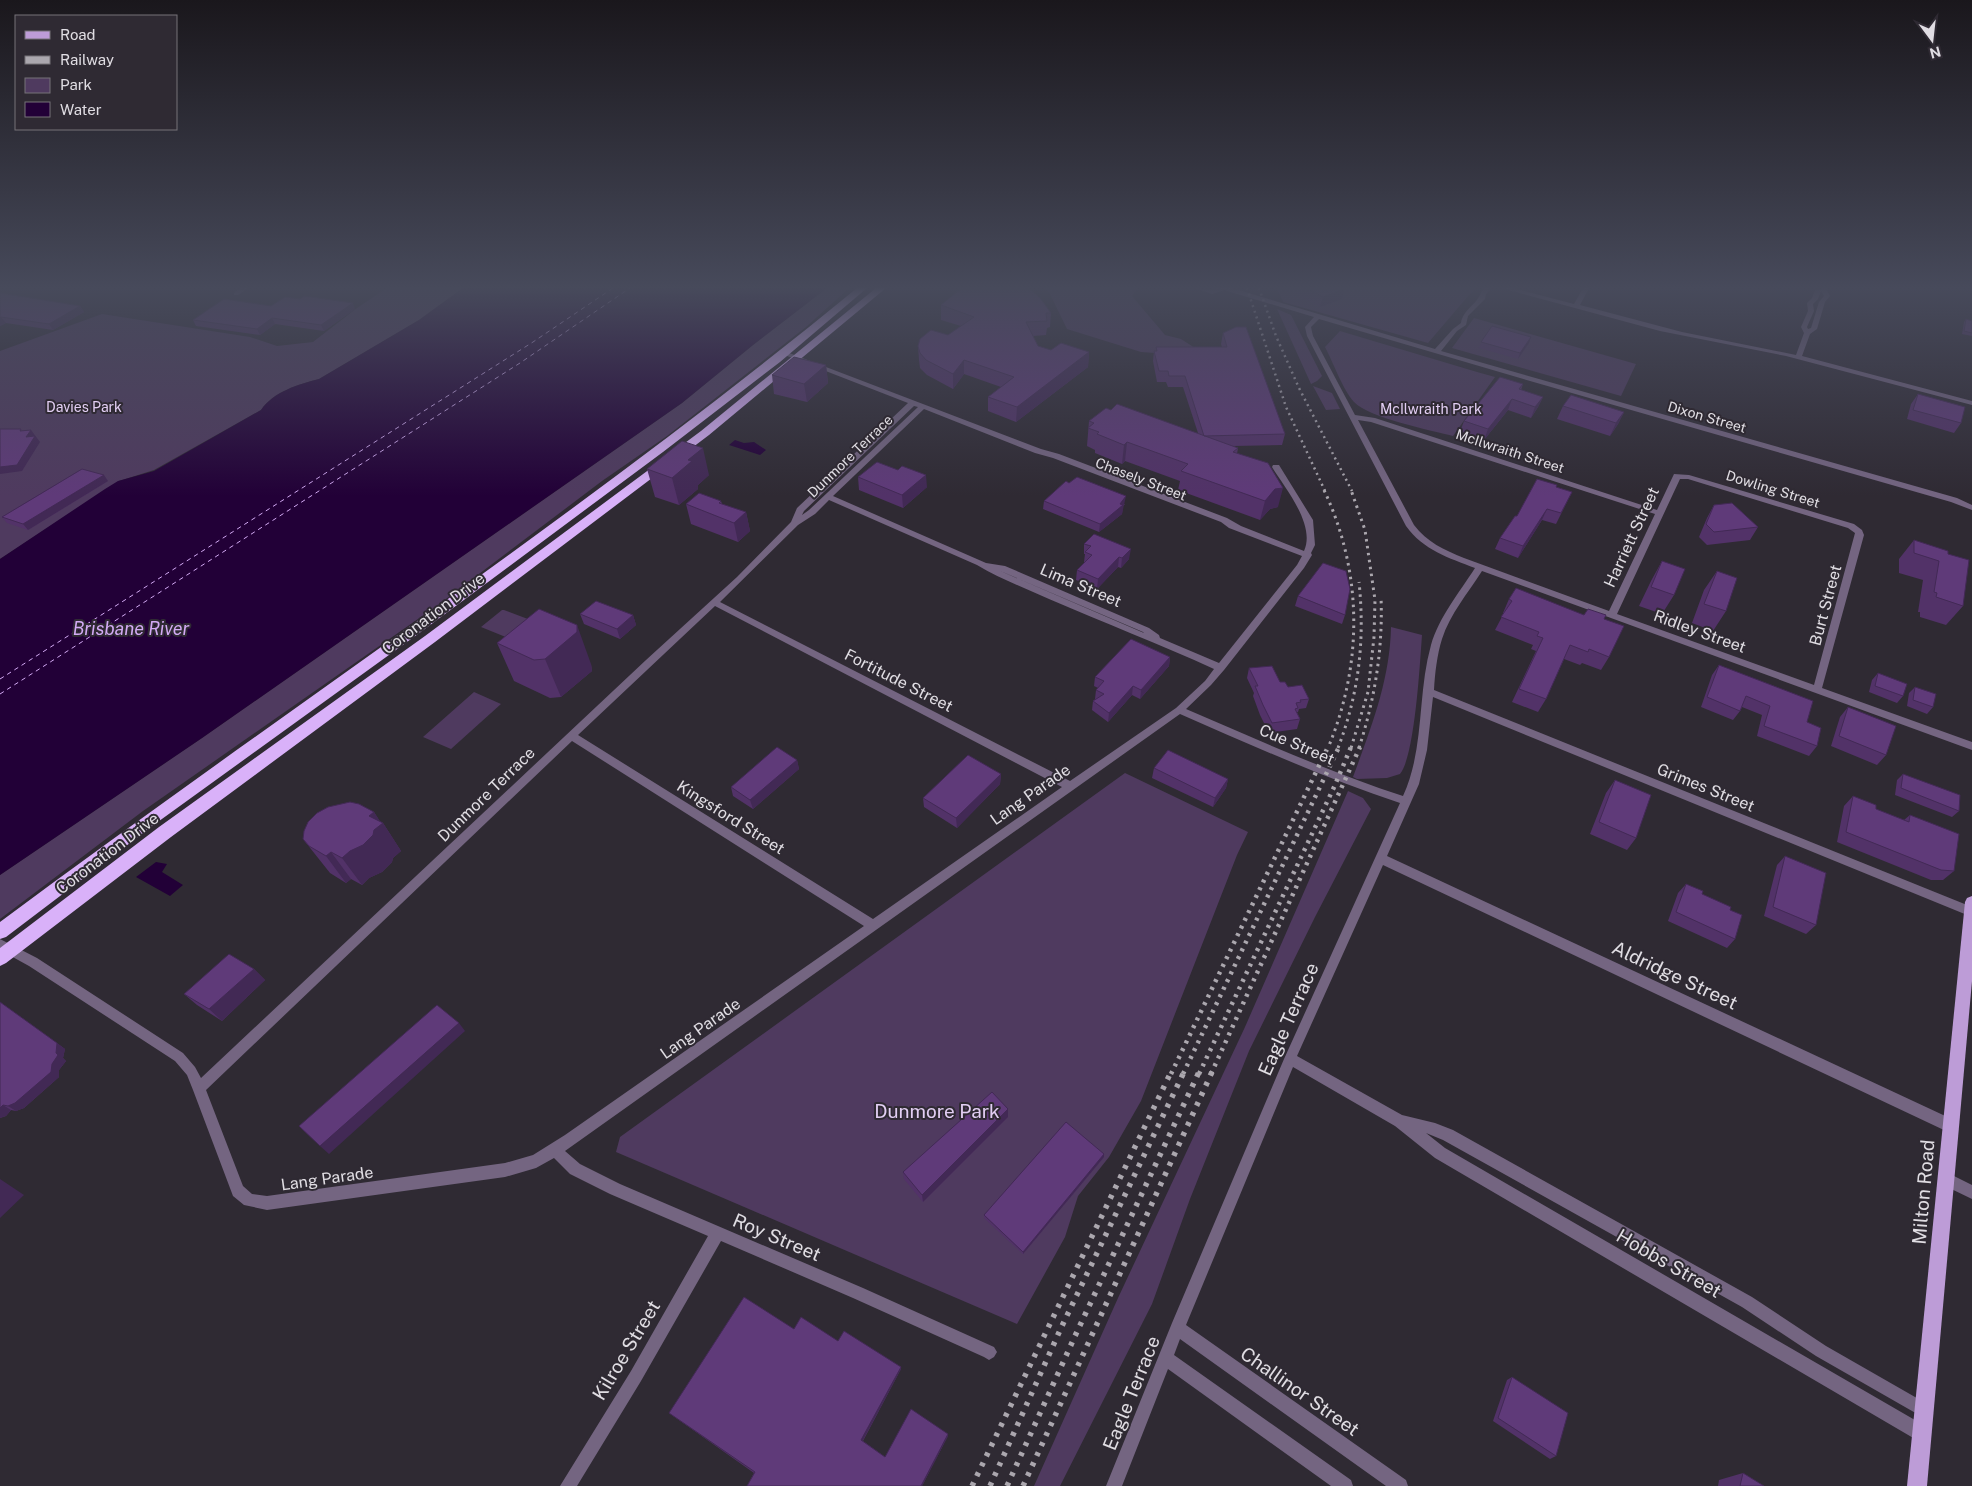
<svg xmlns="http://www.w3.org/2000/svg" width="1972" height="1486" viewBox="0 0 1972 1486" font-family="'Public Sans',sans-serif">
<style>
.green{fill:#4f3a5f}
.water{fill:#220037}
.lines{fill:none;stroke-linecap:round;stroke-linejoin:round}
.ferry{stroke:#d3aaf4;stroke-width:1;stroke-dasharray:4.5 4;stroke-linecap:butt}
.street{fill:#746581;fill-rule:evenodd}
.primary{fill:#bd9cd7;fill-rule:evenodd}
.highway{fill:#d9b1f9;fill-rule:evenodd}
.rail-far3{stroke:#aba7ae;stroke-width:2.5;stroke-dasharray:2 4;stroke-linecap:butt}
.rail-far2{stroke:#aba7ae;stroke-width:3;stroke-dasharray:2.5 4.5;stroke-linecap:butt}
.rail-far1{stroke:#aba7ae;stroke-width:4.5;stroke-dasharray:3 5.5;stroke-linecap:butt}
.rail{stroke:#aba7ae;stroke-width:5.5;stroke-dasharray:4 7;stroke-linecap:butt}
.wall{fill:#523268}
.shaded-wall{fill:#422955}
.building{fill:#5f3a79;stroke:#422955}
.labels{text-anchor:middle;stroke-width:4;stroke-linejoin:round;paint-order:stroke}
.far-park-label{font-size:14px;fill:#e2cef3;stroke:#2f2a33}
.far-street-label{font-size:14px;fill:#e0dde3;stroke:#2f2a33}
.street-label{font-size:16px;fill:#e0dde3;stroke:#2f2a33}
.water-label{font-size:18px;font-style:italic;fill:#d3aaf4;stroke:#2f2a33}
.near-street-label{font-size:19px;fill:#e0dde3;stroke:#2f2a33}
.near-park-label{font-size:19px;fill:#e2cef3;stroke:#2f2a33}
</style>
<rect width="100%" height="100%" fill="#2f2a33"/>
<path class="green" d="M387,288H463L419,320L319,379C299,384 273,392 261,410L154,470L119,481L0,559V351L102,314L250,337L277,346L313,342L357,308Z
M827,288H849L806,327L667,436L602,481L438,605L143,811L0,919V875L202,738L682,403L753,345Z
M1045,288H1138L1132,296L1165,335L1181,339L1195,348L1155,353L1141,352L1067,329L1049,292Z
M1277,288H1475L1428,343L1283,302Z
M1277,309L1291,315L1322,376L1317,381L1311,384Z
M1474,318L1636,364L1621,396L1452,348Z
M1340,331L1477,372L1495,377L1453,436C1430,430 1369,418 1354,402C1343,390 1333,362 1325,347Z
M1313,386L1332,393L1340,409L1326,410Z
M502,610H504L549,627L528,646L481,627Z
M1391,627L1422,635C1420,662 1415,756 1400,774L1387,778L1357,779L1353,777C1371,728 1390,680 1391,627Z
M474,692L501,704L451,749L423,737Z
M1125,773L1248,832L1237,855L1141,1101L1109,1157L1078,1196L1065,1237L1017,1324L616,1152L620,1137Z
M1348,791L1363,798L1371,809L1315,917L1249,1051L1190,1199L1152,1304L1060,1486H1034L1118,1298L1245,1027Z"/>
<path class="water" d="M463,288H827L753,345L682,403L202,738L0,875V559L105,489L118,481L154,471L261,410C273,392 299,384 319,379L419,320Z
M735,440L744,443L754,442L766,450L760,455L729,445Z
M156,862L167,864L162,872L183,885L170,896L136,877Z"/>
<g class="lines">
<path class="ferry" d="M0,679L533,342L613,288
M0,694L520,363L630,288"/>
<path class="street" d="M240,288H248L238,295H234V293Z
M1194,288L1212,290L1217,288H1232L1435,349L1453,329L1461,323C1463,309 1478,304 1481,292L1485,288H1492L1486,294L1485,299L1468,316L1466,325L1457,331L1441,351L1957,498L1972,505V510L1951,502L1520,378L1319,319L1311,327L1313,336L1355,415L1375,418L1657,510L1674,474L1689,475L1854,524L1862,530L1864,535L1822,688L1972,742V750L1482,571C1468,593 1450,614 1442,639C1437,655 1435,673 1434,690L1972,907V917L1433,697L1427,750L1419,784L1387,856L1956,1121L1958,1126L1956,1131L1951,1132L1946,1131L1383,865L1297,1056L1402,1115L1435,1123L1453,1130L1752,1297L1826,1346L1929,1405L1932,1410L1929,1415L1924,1418L1919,1415L1816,1356L1742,1307L1443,1140L1426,1133L1445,1148L1927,1427L1929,1433L1927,1439L1921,1441L1915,1439L1435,1158L1395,1126L1293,1067L1186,1325L1406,1480L1408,1486H1386L1180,1339L1174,1355L1351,1480L1353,1486H1331L1168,1369L1122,1486H1106L1172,1323L1284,1059L1400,803C1325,778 1253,746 1180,714L565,1151L580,1164L620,1184L863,1288L994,1347L997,1352L994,1357L989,1360L984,1357L853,1298L721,1241L641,1381L577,1486H560L631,1371L708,1236L610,1194L570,1174L554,1158L536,1168L505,1177L267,1210L244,1205L233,1196L193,1090L187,1075L175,1061L29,966L0,950V939L37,958L183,1053L195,1067L201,1078L646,660L737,577L791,522L797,508L908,403L782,354L781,353L784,351L1041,449L1059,454L1227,518L1241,526L1304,551C1316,525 1285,488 1272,467L1273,465H1279L1313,520L1315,545L1311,553L1312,555L1304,568L1224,670L1211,685L1186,709C1258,740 1329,772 1403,796C1425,748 1417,695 1431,645C1439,617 1459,593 1475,568C1449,558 1423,550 1406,526L1307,336L1305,327L1314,317L1224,290L1212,294ZM914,406L918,407L809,510L802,515L804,511ZM924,409L1035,453L1053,458L1221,522L1229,528L1302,556L1297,565L1219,663L1160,638L1159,635L1149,628L1005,566L986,563L833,496ZM1358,420L1371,422L1655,514L1609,611L1464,558C1444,550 1427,542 1414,525ZM1680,479H1688L1848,528L1855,533L1814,685L1617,614ZM829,500L977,565C1000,579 1025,588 1049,599C1104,623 1160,644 1214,669L1205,681L1176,708L1070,781L720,602L798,525L815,514ZM998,570L1143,632L1144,633ZM715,606L1062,787L873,919L578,735ZM572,741L864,926L565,1135L533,1155L505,1163L267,1196L252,1194L243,1186L206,1090Z
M1501,288H1513L1574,304L1583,288H1589L1580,305L1682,332L1796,355L1804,333L1801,327L1808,311L1807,303L1812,298L1815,290L1826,288L1830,296L1825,302L1817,329L1810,334L1802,356L1972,401V405L1786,356L1660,331ZM1821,291L1824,296L1819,302L1811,328L1808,329L1807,327L1814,311L1813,304L1818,299Z
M1946,1172L1972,1185V1199L1941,1184L1939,1179L1941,1174Z"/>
<path class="primary" d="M1972,896V981L1927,1486H1907L1965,902L1967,898Z"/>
<path class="highway" d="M857,288H867L780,362L663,452L418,634L155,824L6,937L0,939V922C285,710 582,514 857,288Z
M876,288H886L709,435L435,642L171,837L6,963L0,966V948L159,827L425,636L701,431Z"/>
<path class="rail-far3" d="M1247,288L1286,407L1325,491
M1259,288L1276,336L1299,388L1352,491"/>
<path class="rail-far2" d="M1324,490C1363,573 1363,664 1328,748
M1338,748C1359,693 1365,640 1359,582
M1351,748L1368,692L1374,637L1375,600L1365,530L1351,490
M1359,748C1375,698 1383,649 1381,597"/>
<path class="rail-far1" d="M1171,1074L1328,747
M1183,1074L1339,747
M1199,1074L1335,785L1351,747
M1211,1074L1360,747"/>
<path class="rail" d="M972,1486L1171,1072
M990,1486L1061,1328L1184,1072
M1007,1486L1075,1336L1199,1072
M1023,1486L1212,1072"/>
</g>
<path class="wall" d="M959,288H1029L1051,313L1050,327L1047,328L1046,335L1033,336L1038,346L1051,350L1089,352L1088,367L1016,422L988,411V397L1001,387L964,374L953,389L927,375L920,368L919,360L918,346L948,335L961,326L941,320V305L959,291Z
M1284,288H1343L1342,299L1320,307Z
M0,293L80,306L84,312L53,330L6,323L0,326Z
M271,306L355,309L324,331L275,324L260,335L196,326L193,320Z
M1966,319L1972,321V336L1962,334L1964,322Z
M1223,333L1285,434L1282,445L1232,446L1238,448L1237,454L1278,507L1270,509L1260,520L1178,490L1180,481L1125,461L1122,464L1095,453V450L1087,446L1089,421L1198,433L1183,387H1168L1166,382H1157L1153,361L1154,351H1156V347H1222L1221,344Z
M1481,342L1529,343L1518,359L1479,348Z
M826,365L828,383L807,402L774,394L772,375Z
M1523,384L1521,390L1543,397L1538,407L1531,418L1508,410L1484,440L1460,432L1464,421Z
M1918,394L1961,423L1954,433L1907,419L1911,404Z
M1563,406L1624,412L1618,424L1610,436L1557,419Z
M647,469L709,475L698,485V489L679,505L655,497Z
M858,477L927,487L903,508L859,490Z
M108,481L28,530L7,523L2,517Z
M1556,487L1572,492L1556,524L1542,520L1518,558L1495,549L1500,538L1517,516Z
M721,501L722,504L746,512L750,531L738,542L691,524L686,504Z
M1044,501L1125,504L1123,506L1122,514L1099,532L1043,509Z
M1714,505L1758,527L1750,540L1707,545L1699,537L1707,518Z
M1914,540L1948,554L1963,606L1946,625L1920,617V612H1918L1923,580L1899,573V559Z
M1084,544L1129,559L1121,568L1118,567L1097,589L1076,580L1077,570L1085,562H1084L1085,554H1084Z
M1662,561L1674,595L1662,614L1639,606L1651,581Z
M1717,571L1726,611L1713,631L1692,623L1704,590Z
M1298,596L1345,615L1342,624L1295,606Z
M1509,599L1604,619L1609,657L1601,670L1582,663L1580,665L1564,659L1546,699L1538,712L1512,702L1536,651L1531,649L1533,645L1495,630L1504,613H1503Z
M580,614L633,615L636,625L620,639L584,624Z
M497,643L591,664L592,671L561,697L550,698L514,681Z
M1170,657L1169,666L1140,699L1132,695L1108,722L1092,710L1093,701L1096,699H1095L1096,690L1098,688L1094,686L1095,677Z
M1719,665L1807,722L1817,746L1809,756L1757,736L1762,715L1742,707L1740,711L1733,720L1701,707L1712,675Z
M1249,668L1280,682L1309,699L1306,708L1299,709L1298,712H1297L1300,719L1297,729L1269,733L1260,715L1253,696L1254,693L1247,678Z
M1878,673L1903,696L1897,703L1869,692L1872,680Z
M1915,687L1933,707L1927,714L1907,706L1909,693Z
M1848,707L1886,755L1877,765L1831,746L1840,717Z
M797,760L799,769L753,809L733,796L731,787Z
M1154,768L1228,779L1226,788L1213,807L1152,778Z
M1001,774L1000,784L957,828L924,807L923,798Z
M1903,774L1959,811L1952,817L1895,795L1897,780Z
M1615,780L1636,838L1627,850L1590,834L1606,793Z
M1853,796L1876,809L1904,820L1910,815L1954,871L1943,880H1931L1837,842L1844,806Z
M374,812L380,822L383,823L401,851L393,858L392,862L382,872L369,878L362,885L351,879L346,883L330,873L303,839Z
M1785,856L1816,925L1806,934L1764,916L1777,865Z
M1686,884L1702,894L1730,910L1735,939L1727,948L1668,921L1678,893Z
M254,969L265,980L222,1021L197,1005L184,994Z
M0,1002L65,1049L63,1058L66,1061L59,1070V1077L24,1108L16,1111L11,1110L6,1116L0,1118Z
M1008,1117L923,1202L904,1179L903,1172Z
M1104,1154V1157L1023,1254L984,1218V1215Z
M838,1341L901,1367V1369L863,1441L885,1457L948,1434V1436L922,1486H747L754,1473L669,1413Z
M1512,1377L1556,1456L1550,1459L1493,1421L1507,1380Z
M1743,1473L1764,1486H1718L1719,1480Z"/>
<path class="shaded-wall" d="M1344,289L1342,299L1320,307L1323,297Z
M353,303L355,309L324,331L321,325Z
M80,306L84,312L53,330L49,324Z
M1,317L6,323L0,326V318Z
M272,318L275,324L260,335L257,329Z
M1531,337L1529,343L1518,359L1520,353Z
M1089,352L1088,367L1016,422L1017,407Z
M964,360V374L953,389V374Z
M826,365L828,383L807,402L804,384Z
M1543,397L1538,407L1531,418L1535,407Z
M1512,399L1508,410L1484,440L1488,429Z
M1624,412L1618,424L1610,436L1616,423Z
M31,430L40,442L22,471L0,474V467L26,437Z
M1127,442L1125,461L1122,464L1124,445Z
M703,448L709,475L698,485V489L679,505L672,478L688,460Z
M104,475L108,481L28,530L23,524Z
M926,475L927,487L903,508L902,495Z
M1283,488L1278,507L1270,509L1260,520L1265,501L1275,489Z
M1126,496L1122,514L1099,532L1100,524L1120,504Z
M1547,509L1542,520L1518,558L1523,546Z
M746,512L750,531L738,542L734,523Z
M1131,549L1129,559L1121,568L1122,558Z
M1119,557L1118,567L1097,589L1098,579Z
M633,615L636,625L620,639L617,629Z
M577,625L591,664L592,671L561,697L545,659Z
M1170,657L1169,666L1140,699L1141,690Z
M1133,686L1132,695L1108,722L1109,713Z
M797,760L799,769L753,809L750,800Z
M1001,774L1000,784L957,828L956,818Z
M1228,779L1226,788L1213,807L1215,798Z
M374,812L382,824L383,823L401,851L393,858L392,862L382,872L369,878L362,885L342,858L369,816Z
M331,852L351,879L346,883L326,856Z
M254,969L265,980L222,1021L209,1009Z
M459,1023L465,1031L329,1154L320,1146Z
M57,1043L65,1049L63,1058L66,1061L59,1070V1077L24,1108L16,1111L8,1106L56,1053Z
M3,1105L11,1110L6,1116L0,1118V1108Z
M1008,1109V1117L923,1202L922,1195Z
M1104,1154V1157L1023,1254V1252Z
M0,1179L24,1195L0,1218Z
M901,1367V1369L862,1442L861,1440Z
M948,1434V1436L922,1486H921Z"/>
<path class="building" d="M962,288H1029L1040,298L1051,313H1046L1047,321L1026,322L1038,346L1051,350L1061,343L1089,352L1017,407L988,397L1014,377L964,360L953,374L926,360L920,353L918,346L920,339L931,330L948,335L974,317L941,305Z
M1306,288H1343L1344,289L1323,297Z
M0,293L80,306L49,324L1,317L0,318Z
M304,296L353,303L321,325L272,318L257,329L193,320L224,299L271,306L285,297L300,299Z
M1966,319L1972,321V333L1964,331Z
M1492,326L1531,337L1520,353L1481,342Z
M1236,327H1246L1285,434L1204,436L1185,376H1169L1168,371H1159L1154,351H1157L1156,347H1227L1223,333Z
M794,357L826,365L804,384L772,375Z
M1500,377L1523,384L1519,389L1543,397L1535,407L1512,399L1488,429L1464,421Z
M1918,394L1965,407L1961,423L1913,410Z
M1571,395L1624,412L1616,423L1563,406Z
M1117,404L1238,448L1233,452L1268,463L1283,488L1275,489L1265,501L1181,471L1188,464L1127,442L1124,445L1097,434L1099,432L1088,428L1094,423L1089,421L1106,408L1111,410Z
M0,429H21L20,431L31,430L26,437L35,436L17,465L0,467Z
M682,441L703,448L688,460L692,461L672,478L647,469Z
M877,462L898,470L902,466L926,475L902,495L858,477Z
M82,469L104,475L23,524L2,517Z
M1077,477L1126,496L1120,504L1123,505L1100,524L1044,501L1066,481L1069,483Z
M1537,479L1557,485L1556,487L1572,492L1561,513L1547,509L1523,546L1500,538L1515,516H1517Z
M699,493L721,501L719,503L746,512L734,523L686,504Z
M1732,503L1758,527L1714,532L1706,524L1714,505Z
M1094,534L1131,549L1122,558L1119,557L1098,579L1077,570L1092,555L1085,552L1091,546L1084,544Z
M1914,540L1948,551V554L1969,560L1963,606L1936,597L1937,593L1934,592L1939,561L1914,553Z
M1662,561L1685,569L1674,595L1651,587Z
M1323,563L1346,571L1350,589L1345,615L1298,596Z
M1717,571L1737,578L1726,611L1704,604Z
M1516,588L1584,615L1588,609L1606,615L1604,619L1624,626L1609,657L1589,649L1588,652L1570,645L1546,699L1519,689L1543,638L1537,636L1539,632L1501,617L1512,601L1509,599Z
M596,601L633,615L617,629L580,614Z
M539,609L577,625V632L545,659L534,660L497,643Z
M1131,639L1170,657L1141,690L1133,686L1109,713L1093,701L1104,694L1096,690L1104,681L1095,677Z
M1719,665L1813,701L1807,722L1821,728L1817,746L1764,726L1770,706L1746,696L1740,711L1707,697Z
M1272,666L1280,682H1285L1288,687L1302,685L1309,699L1300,700L1301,702L1296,703L1298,708L1295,709L1300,719L1272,723L1263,705L1255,686H1258L1249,668Z
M1878,673L1907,684L1903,696L1875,686Z
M1915,687L1936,694L1933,707L1913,700Z
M1848,707L1896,726L1886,755L1839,736Z
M777,747L797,760L750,800L731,787Z
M1168,750L1228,779L1215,798L1154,768Z
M968,755L1001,774L956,818L923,798Z
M1903,774L1960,795L1959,811L1901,788Z
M1615,780L1651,795L1636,838L1599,822Z
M1853,796L1876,805V809L1909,822L1910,815L1959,834L1954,871L1941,870L1846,832Z
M350,802L359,804L374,812L369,816L383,823L374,830L373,835L363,845L350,851L342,858L331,852L326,856L309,846L303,839L304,831L308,822L317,813L328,807Z
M1785,856L1826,873L1816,925L1773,907Z
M1686,884L1703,891L1702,894L1731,907L1730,910L1742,915L1735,939L1676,912Z
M229,954L254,969L209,1009L184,994Z
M0,1002L57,1043L56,1053L58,1055L52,1064L51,1072L15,1103L8,1106L3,1105L0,1108Z
M437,1005L459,1023L320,1146L299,1126Z
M992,1092L1008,1109L922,1195L903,1172Z
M1066,1122L1104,1154L1023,1252L984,1215Z
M744,1297L794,1329L801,1317L838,1341L844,1331L901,1367L861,1440L885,1457L911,1409L948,1434L921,1486H747L755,1472L669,1413Z
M1512,1377L1568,1413L1556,1456L1498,1418Z
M1743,1473L1764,1486H1740Z"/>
<linearGradient id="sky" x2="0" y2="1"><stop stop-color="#1a171c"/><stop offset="0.58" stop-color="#474a5b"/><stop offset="1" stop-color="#474a5b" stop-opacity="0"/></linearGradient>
<rect width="1972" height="496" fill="url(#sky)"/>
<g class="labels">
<g class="far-park-label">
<text x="84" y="412">Davies Park</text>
<text x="1431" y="414">McIlwraith Park</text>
</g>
<g class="far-street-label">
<text transform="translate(1707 417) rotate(16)" y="5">Dixon Street</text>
<text transform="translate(1510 451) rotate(18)" y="5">McIlwraith Street</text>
<text transform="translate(850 456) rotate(-44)" y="5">Dunmore Terrace</text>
<text transform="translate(1141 479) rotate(21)" y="5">Chasely Street</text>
<text transform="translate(1773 489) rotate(17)" y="5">Dowling Street</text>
</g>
<g class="street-label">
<text transform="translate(1631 537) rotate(-65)" y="6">Harriett Street</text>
<text transform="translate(1081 585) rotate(23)" y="6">Lima Street</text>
<text transform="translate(1825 605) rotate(-75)" y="6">Burt Street</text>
<text transform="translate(433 613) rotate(-37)" y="6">Coronation Drive</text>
<text transform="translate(1700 631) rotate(20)" y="6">Ridley Street</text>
<text transform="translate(899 680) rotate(27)" y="6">Fortitude Street</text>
<text transform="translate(1297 744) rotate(23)" y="6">Cue Street</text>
<text transform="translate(1706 787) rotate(22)" y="6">Grimes Street</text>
<text transform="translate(486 794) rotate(-44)" y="6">Dunmore Terrace</text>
<text transform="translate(1030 794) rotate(-35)" y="6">Lang Parade</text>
<text transform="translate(731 817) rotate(32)" y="6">Kingsford Street</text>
<text transform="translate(107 853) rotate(-37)" y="6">Coronation Drive</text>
<text transform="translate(700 1028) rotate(-35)" y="6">Lang Parade</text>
<text transform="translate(327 1178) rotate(-8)" y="6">Lang Parade</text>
</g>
<g class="water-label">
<text x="131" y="635">Brisbane River</text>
</g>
<g class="near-street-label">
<text transform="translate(1675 975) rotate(25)" y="7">Aldridge Street</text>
<text transform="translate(1288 1019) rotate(-66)" y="7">Eagle Terrace</text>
<text transform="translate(1923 1192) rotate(-85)" y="7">Milton Road</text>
<text transform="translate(777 1237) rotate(23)" y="7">Roy Street</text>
<text transform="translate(1669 1263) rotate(30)" y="7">Hobbs Street</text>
<text transform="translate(626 1350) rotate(-59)" y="7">Kilroe Street</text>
<text transform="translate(1300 1391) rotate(35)" y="7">Challinor Street</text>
<text transform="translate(1131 1393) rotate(-68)" y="7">Eagle Terrace</text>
</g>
<g class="near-park-label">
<text x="937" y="1118">Dunmore Park</text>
</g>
</g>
<rect x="15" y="15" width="162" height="115" fill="#2f2a33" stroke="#767279"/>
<rect x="25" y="31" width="25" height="8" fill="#bd9cd7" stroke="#767279"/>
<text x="60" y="40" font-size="15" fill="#e0dde3">Road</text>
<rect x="25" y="56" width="25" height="8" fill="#aba7ae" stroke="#767279"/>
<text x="60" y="65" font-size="15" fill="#e0dde3">Railway</text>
<rect x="25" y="78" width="25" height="15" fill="#4f3a5f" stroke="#767279"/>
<text x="60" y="90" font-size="15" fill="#e0dde3">Park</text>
<rect x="25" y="102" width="25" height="15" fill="#220037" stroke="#767279"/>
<text x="60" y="115" font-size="15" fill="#e0dde3">Water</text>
<g transform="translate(1932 40) rotate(165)" stroke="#2f2a33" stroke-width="4" paint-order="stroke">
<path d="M0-4L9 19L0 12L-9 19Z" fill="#e0dde3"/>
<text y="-8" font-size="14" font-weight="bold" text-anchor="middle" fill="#e0dde3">N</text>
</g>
</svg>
